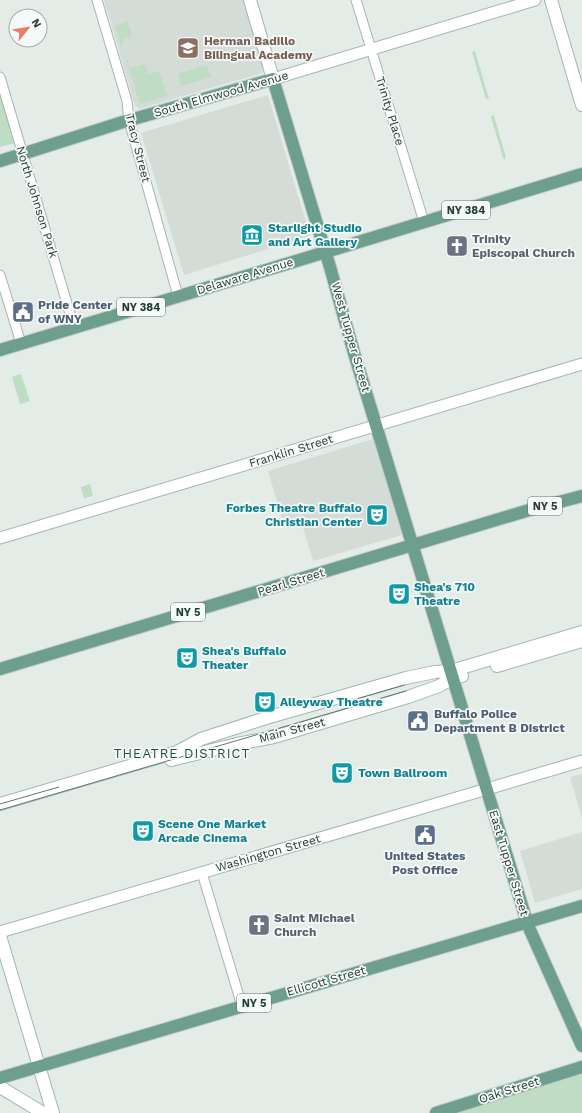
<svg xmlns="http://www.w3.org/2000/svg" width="582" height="1113" viewBox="0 0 582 1113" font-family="'Work Sans',sans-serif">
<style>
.built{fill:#d3dcd7}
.green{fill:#bfdcc5}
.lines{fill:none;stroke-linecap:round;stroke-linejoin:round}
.minor-casing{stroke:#a7b4af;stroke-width:11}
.tertiary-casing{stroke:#a7b4af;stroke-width:13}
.secondary-casing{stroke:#a3b7af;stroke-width:14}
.primary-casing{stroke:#c2c9c6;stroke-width:14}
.minor{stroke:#fff;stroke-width:9}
.tertiary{stroke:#fff;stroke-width:11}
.secondary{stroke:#fff;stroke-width:12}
.primary{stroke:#6d9e8e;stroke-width:12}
.tram{stroke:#607870;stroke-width:1}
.labels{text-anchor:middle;stroke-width:3.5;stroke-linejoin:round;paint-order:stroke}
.shield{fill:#f5f9f7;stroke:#63756f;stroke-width:1}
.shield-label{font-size:11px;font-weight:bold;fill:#253d35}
.education-label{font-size:12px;font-weight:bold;fill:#785e54;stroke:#f5f9f7;text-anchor:start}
.street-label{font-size:12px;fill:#253d35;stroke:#f5f9f7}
.culture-label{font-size:12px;font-weight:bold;fill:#0d838f;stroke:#f5f9f7;text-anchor:start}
.worship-label{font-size:12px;font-weight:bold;fill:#5b616d;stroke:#f5f9f7;text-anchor:start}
.service-label{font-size:12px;font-weight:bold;fill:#4e5e75;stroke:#f5f9f7;text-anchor:start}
.neighbourhood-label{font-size:13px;letter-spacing:1px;fill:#224d40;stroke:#f5f9f7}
</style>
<rect width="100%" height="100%" fill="#e4ece8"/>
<path class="built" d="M104,0H244L264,66V70L262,73L139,109L135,106L134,102Z
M268,95L310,236L184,275L141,133Z
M373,439L402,535L313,561L300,517L283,522L268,471Z
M582,774V818L570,777Z
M582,832V889L535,903L520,851Z"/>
<path class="green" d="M128,22L132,36L122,39L123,45L122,47L115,26Z
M475,51L489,99H486L472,52Z
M126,59L128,60L130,68L145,64L148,74L159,71L167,96L143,103H140L139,101Z
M207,65L211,77L181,86L178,74Z
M0,94L15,143L0,147Z
M492,115L494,116L506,157L505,159L503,158L491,117Z
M21,374L30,401L20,404L12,377Z
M90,484L93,496L84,498L81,488V487Z
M582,1073V1113H455Z"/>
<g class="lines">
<g class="minor-casing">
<path id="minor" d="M97,0L127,101L129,121L178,296
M356,0L424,222
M0,77L74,327
M0,275L21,343
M202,873L242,1006"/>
</g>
<g class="tertiary-casing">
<path id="tertiary" d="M273,79L535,0
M0,538L582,364
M0,932L582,761"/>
</g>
<g class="secondary-casing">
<path id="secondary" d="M250,0L273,79
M551,0L582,105
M497,666L582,641
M171,760L237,744L274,737L408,697L439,686L453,678L462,676
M0,804L177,752L201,739L266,718L406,678L435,672L451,671L582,632
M0,936L53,1113
M0,1087L43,1113"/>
</g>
<g class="primary-casing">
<path id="primary" d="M0,161L123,122L273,79L330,267L354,353L527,922L530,930L582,1046
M0,350L283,265L582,174
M0,669L536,508L582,496
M0,1078L582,906
M436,1113L582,1067"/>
</g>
<use href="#minor" class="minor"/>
<use href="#tertiary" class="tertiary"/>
<use href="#secondary" class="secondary"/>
<use href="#primary" class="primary"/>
<path class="tram" d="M350,701L404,685
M0,804L59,787
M0,810L406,691"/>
</g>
<defs>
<g id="school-square" transform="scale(1.15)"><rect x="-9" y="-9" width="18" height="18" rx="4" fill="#8d6e63" stroke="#f5f9f7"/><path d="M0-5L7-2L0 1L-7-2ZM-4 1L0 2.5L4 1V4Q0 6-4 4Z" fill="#fff"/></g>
<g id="museum-square" transform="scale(1.15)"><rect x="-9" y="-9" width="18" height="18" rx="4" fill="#0f9aa8" stroke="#f5f9f7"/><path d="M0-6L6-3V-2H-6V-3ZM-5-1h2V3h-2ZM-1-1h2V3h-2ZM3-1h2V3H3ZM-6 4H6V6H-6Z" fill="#fff"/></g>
<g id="church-square" transform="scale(1.15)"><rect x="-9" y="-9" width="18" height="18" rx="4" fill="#6b7280" stroke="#f5f9f7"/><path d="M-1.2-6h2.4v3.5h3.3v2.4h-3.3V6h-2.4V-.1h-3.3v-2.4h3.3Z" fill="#fff"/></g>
<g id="civic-square" transform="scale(1.15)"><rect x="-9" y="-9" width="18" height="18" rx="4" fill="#5c6f8a" stroke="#f5f9f7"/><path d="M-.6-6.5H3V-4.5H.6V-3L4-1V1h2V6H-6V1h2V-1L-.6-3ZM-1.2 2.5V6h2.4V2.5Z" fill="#fff"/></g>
<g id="theatre-square" transform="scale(1.15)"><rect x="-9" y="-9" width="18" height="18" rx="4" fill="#0f9aa8" stroke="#f5f9f7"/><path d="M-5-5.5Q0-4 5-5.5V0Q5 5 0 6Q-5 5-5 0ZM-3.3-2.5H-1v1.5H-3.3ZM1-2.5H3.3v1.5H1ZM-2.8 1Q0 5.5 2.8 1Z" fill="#fff"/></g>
</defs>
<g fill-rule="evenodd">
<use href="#school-square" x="188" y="48"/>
<use href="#museum-square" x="252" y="235"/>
<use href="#church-square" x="457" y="246"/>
<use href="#civic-square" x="23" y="312"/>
<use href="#theatre-square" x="377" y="515"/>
<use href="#theatre-square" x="399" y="594"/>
<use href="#theatre-square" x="187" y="658"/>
<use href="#theatre-square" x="265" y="702"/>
<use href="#civic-square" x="418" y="721"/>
<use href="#theatre-square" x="342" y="773"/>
<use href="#theatre-square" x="143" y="831"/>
<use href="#civic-square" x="425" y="835"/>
<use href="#church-square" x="259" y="925"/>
</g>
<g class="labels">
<g class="shield">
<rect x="442" y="201" width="48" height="18" rx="3"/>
<rect x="117" y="298" width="48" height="18" rx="3"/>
<rect x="528" y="497" width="34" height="18" rx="3"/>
<rect x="171" y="603" width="34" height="18" rx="3"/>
<rect x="237" y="994" width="34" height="18" rx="3"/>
</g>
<g class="shield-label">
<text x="466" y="214">NY 384</text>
<text x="141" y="311">NY 384</text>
<text x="545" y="510">NY 5</text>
<text x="188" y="616">NY 5</text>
<text x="254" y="1007">NY 5</text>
</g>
<g class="education-label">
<text x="204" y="45">Herman Badillo<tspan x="204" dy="14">Bilingual Academy</tspan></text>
</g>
<g class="street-label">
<text transform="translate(221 94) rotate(-16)" y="4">South Elmwood Avenue</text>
<text transform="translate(390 111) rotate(73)" y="4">Trinity Place</text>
<text transform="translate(138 148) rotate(76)" y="4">Tracy Street</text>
<text transform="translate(37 202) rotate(73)" y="4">North Johnson Park</text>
<text transform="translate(245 276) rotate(-17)" y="4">Delaware Avenue</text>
<text transform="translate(351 337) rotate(74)" y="4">West Tupper Street</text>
<text transform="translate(291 451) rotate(-17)" y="4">Franklin Street</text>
<text transform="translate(291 582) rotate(-17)" y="4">Pearl Street</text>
<text transform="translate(292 730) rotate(-15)" y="4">Main Street</text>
<text transform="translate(268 853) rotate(-16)" y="4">Washington Street</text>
<text transform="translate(509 863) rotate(73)" y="4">East Tupper Street</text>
<text transform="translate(326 981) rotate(-16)" y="4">Ellicott Street</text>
<text transform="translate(509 1090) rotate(-18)" y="4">Oak Street</text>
</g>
<g class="culture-label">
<text x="268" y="232">Starlight Studio<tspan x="268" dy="14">and Art Gallery</tspan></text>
<text x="362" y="512" text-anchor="end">Forbes Theatre Buffalo<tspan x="362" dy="14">Christian Center</tspan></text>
<text x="414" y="591">Shea's 710<tspan x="414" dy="14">Theatre</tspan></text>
<text x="202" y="655">Shea's Buffalo<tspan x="202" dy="14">Theater</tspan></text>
<text x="280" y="706">Alleyway Theatre</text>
<text x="358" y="777">Town Ballroom</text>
<text x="158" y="828">Scene One Market<tspan x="158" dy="14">Arcade Cinema</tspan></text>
</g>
<g class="worship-label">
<text x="472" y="243">Trinity<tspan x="472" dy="14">Episcopal Church</tspan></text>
<text x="274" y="922">Saint Michael<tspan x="274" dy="14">Church</tspan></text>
</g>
<g class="service-label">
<text x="38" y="309">Pride Center<tspan x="38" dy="14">of WNY</tspan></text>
<text x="434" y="718">Buffalo Police<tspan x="434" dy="14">Department B District</tspan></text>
<text x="425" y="860" text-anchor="middle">United States<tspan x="425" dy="14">Post Office</tspan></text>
</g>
<g class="neighbourhood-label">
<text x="182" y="758">THEATRE DISTRICT</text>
</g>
</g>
<g transform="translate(28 28) rotate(60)"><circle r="19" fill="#f5f9f7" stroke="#a2aea9"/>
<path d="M0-3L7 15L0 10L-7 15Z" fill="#e67f68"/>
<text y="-6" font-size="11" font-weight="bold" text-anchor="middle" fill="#253d35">N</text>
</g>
</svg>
